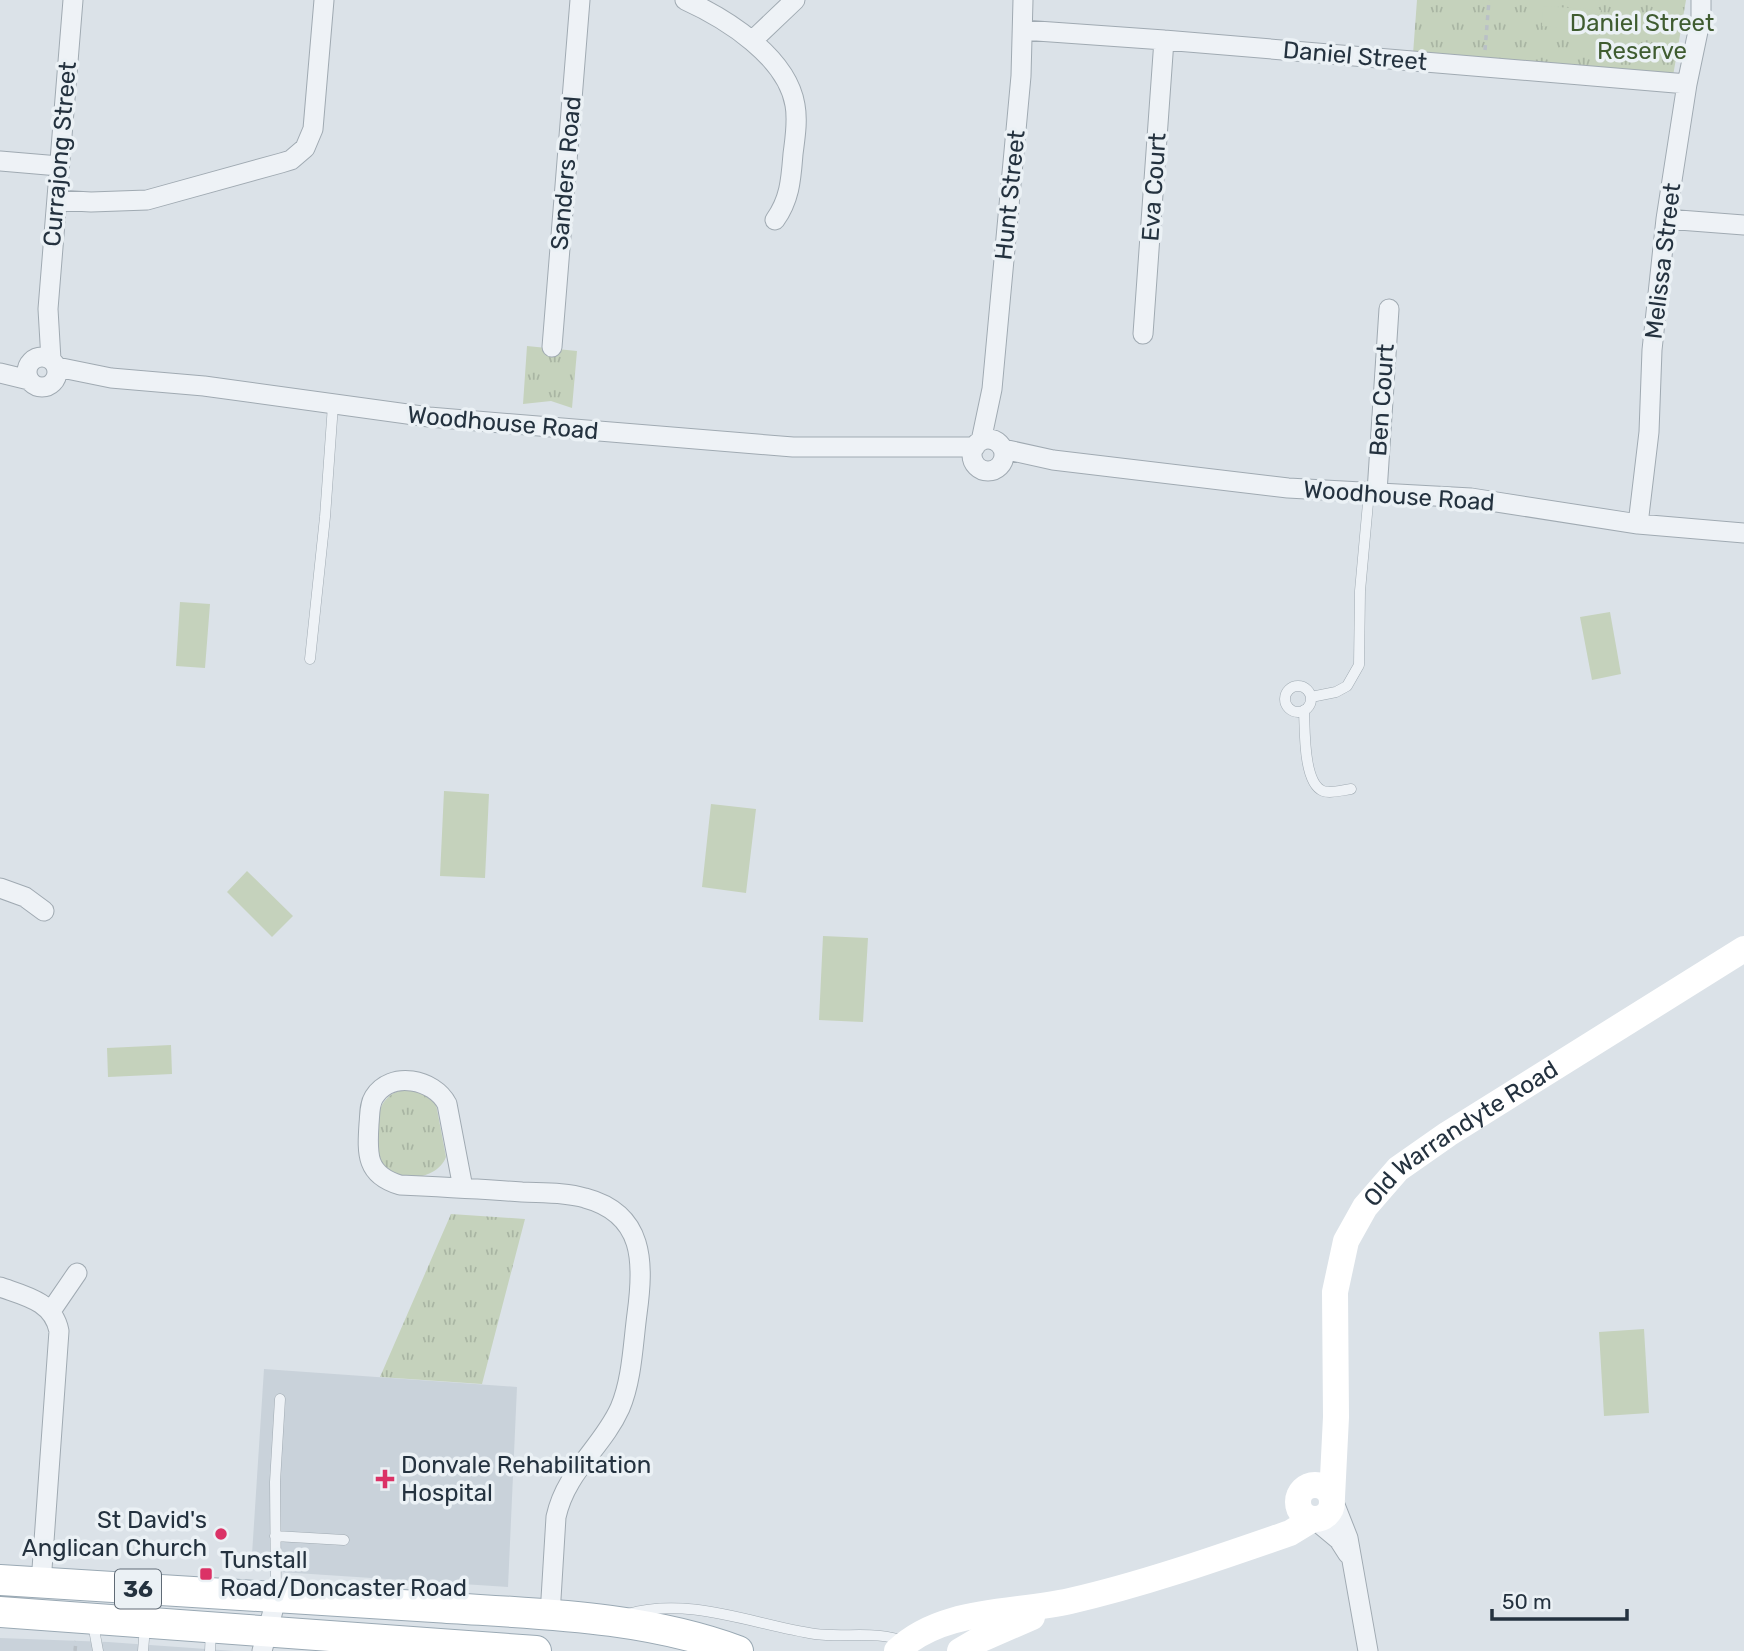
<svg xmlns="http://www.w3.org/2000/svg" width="1744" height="1651" viewBox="0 0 1744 1651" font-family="Rubik,sans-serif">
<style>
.built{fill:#c9d2da}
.grass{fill:url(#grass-tufts)}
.pitch{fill:#c5d2bc}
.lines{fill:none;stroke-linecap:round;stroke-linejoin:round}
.lane-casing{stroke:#a0aab2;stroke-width:11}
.street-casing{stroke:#a0aab2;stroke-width:21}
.primary-casing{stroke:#9aa9b4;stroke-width:32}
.path{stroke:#b9c0c6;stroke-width:3.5;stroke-dasharray:5 5;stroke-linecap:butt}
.lane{stroke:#eef2f6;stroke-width:10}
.street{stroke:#eef2f6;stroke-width:19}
.secondary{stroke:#fff;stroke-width:26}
.primary{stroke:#fff;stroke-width:30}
.poi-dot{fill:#db3266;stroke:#ebf1f5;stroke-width:2.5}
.labels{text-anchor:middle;stroke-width:7;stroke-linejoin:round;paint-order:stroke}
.shield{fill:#ebf1f5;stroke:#606b76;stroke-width:2}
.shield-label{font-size:23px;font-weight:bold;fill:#24323f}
.park-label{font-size:24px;fill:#3f5c30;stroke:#ebf1f5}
.street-label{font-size:24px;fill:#24323f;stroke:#ebf1f5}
.poi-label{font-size:24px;fill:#24323f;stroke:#ebf1f5;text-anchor:start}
</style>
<defs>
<pattern id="grass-tufts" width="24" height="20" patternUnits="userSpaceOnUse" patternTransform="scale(1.75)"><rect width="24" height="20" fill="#c5d2bc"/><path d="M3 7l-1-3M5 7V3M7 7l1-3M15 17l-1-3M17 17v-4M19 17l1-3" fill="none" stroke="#a9b5a3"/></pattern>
</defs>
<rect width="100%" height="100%" fill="#dbe2e8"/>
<path class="built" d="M264,1369L517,1387L508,1587L251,1570Z
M0,1638L108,1642L234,1651H0Z"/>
<path class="grass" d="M1417,0H1686L1673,76L1413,54Z
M527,346L577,351L572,408L551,401L523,404Z
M399,1091H419L436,1104L446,1157C437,1181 396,1184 382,1164C375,1155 377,1115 382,1105C386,1098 392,1093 399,1091Z
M451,1214L525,1219L482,1384L380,1377Z"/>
<path class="pitch" d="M1543,6L1601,10L1599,31L1542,26Z
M180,602L210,604L205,668L176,666Z
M1610,612L1621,674L1592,680L1580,617Z
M444,791L489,794L485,878L440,876Z
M711,804L756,809L746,893L702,887Z
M247,871L293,916L272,937L227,892Z
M823,936L868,938L863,1022L819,1020Z
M171,1045L172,1074L108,1077L107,1048Z
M1644,1329L1649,1413L1604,1416L1599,1332Z"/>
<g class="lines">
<g class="lane-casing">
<path id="lane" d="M310,659L325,517L333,405
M1285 699a13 13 0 1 1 26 0a13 13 0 1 1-26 0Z
M1311,697L1336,692L1347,686L1359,665L1360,591L1369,492
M1304,710C1305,729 1303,783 1323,791C1331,794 1343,790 1351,789
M275,1536L344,1540
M276,1592L275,1482L280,1399
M628,1614C690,1596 754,1625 815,1634C846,1638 877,1630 906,1642
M93,1624L98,1651
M143,1651L145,1627
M210,1651L211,1630"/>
</g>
<g class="street-casing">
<path id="street" d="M685,0C727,19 787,57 795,105C798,121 795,138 793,154C791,179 790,199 775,220
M1023,30L1164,40L1687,84
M752,41L795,0
M0,161L59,166
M57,200L91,202L147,200L281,163L291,160L305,148L313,129L324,0
M1666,219L1744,225
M1143,334L1164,40
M552,347L580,0
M27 372a15 15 0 1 1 30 0a15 15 0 1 1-30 0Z
M51,360L48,309L73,0
M57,367L111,378L204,386L429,417L793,447H975
M0,373L29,380
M972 455a16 16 0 1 1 32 0a16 16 0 1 1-32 0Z
M981,441L992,389L1021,76L1023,0
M1003,449L1053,460L1288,488L1471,498L1638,524L1744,533
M1377,492L1389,309
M1638,524L1649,432L1652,350L1666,219L1687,84L1701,17V0
M0,888L25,897L44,911
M463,1188L447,1104C434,1079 391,1070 374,1097C369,1105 370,1115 369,1124C367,1154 366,1175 400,1185C440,1187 481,1189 522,1192C542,1193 565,1192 585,1198C645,1214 644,1263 637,1314C633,1344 632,1380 620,1408C602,1448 566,1471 556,1517L550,1615
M0,1287C25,1296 53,1301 59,1331L41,1583
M51,1311L77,1273
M1333,1500L1348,1538L1368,1651
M1315,1520L1339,1540L1348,1554
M262,1651L277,1596"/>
</g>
<g class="primary-casing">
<path id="primary" d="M0,1580C145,1590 289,1597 434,1607C536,1614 641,1615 738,1651
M0,1612L536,1651"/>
</g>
<path class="path" d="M1485,50L1489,0
M75,1651L76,1641"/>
<use href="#lane" class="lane"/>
<use href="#street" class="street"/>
<g class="secondary">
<circle cx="1315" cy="1502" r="17"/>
<path id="s1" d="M1332,1497L1336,1417L1335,1292L1346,1241L1365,1207L1398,1169L1448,1134L1744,949"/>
<path d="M897,1651C942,1608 1012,1614 1070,1601C1144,1584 1218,1558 1290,1533L1313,1519"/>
<path d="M960,1651L977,1641L1032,1617"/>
</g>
<use href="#primary" class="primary"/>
</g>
<g class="poi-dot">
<path d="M381.5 1468.5h7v7h7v7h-7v7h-7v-7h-7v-7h7z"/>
<circle cx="221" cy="1534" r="7"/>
<rect x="199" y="1567" width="14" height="14" rx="3.5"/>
</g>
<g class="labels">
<rect class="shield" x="115" y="1569.5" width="46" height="39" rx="5"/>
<g class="shield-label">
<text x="138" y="1597">36</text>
</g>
<g class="park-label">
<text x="1642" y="31">Daniel Street<tspan x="1642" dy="28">Reserve</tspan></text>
</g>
<g class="street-label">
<text transform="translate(1355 56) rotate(5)" y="8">Daniel Street</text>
<text transform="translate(60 154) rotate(-85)" y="8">Currajong Street</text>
<text transform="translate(566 173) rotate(-85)" y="8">Sanders Road</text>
<text transform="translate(1154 187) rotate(-86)" y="8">Eva Court</text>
<text transform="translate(1010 195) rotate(-84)" y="8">Hunt Street</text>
<text transform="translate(1663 261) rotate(-83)" y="8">Melissa Street</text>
<text transform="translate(1382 400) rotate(-86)" y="8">Ben Court</text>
<text transform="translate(503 423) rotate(5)" y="8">Woodhouse Road</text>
<text transform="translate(1399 496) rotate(4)" y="8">Woodhouse Road</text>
<text dy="8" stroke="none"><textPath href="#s1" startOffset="418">Old Warrandyte Road</textPath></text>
</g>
<g class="poi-label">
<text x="401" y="1473">Donvale Rehabilitation<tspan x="401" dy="28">Hospital</tspan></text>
<text x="207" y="1528" text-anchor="end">St David's<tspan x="207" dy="28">Anglican Church</tspan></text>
<text x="220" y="1568">Tunstall<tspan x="220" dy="28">Road/Doncaster Road</tspan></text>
</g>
</g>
<path d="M1492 1609v10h135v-10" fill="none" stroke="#24323f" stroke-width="3.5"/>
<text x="1502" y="1609" font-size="21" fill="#24323f" stroke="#ebf1f5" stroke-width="5" paint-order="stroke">50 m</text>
</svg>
